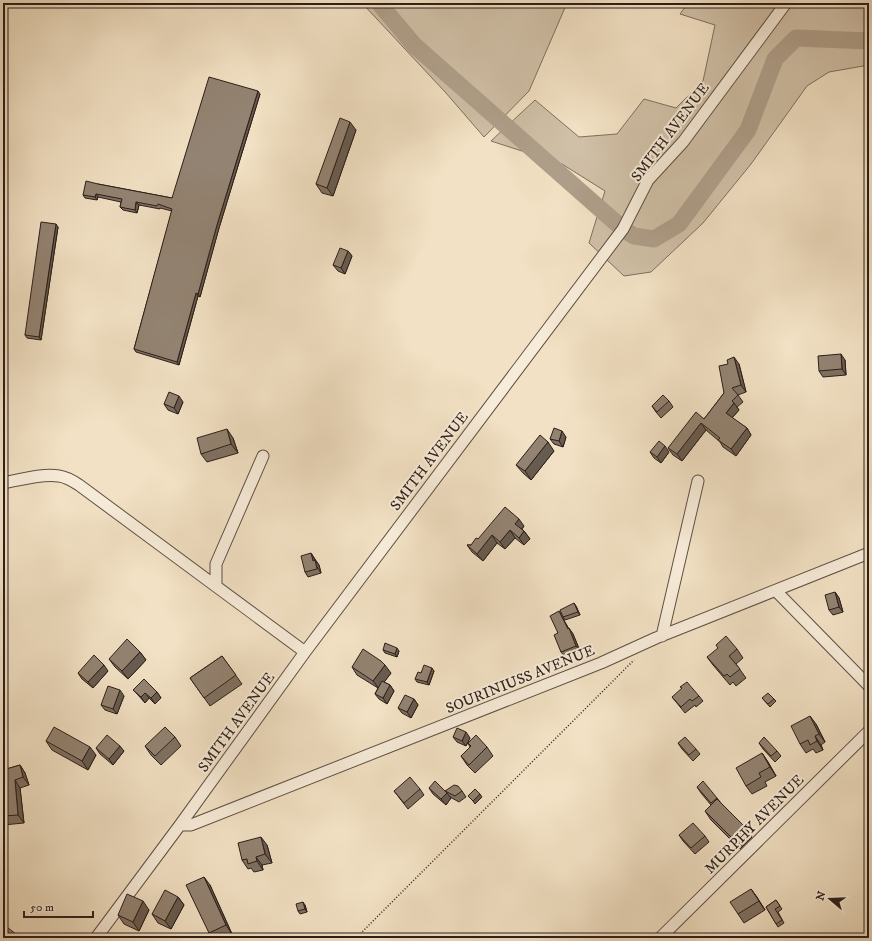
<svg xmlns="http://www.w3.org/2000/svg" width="872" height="941" viewBox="0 0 872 941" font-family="'IM FELL DW Pica',serif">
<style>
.green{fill:#d0c0a7;stroke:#7e6f60}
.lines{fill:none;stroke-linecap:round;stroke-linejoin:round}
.river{stroke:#af9f8a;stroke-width:17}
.minor-casing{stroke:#5e4f44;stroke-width:13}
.path{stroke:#2c1e19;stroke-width:1.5;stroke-dasharray:1 2;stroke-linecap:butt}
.minor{stroke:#f7ecd9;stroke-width:11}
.wall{fill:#7e7162;stroke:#2c1e19}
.shaded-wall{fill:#675c50;stroke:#2c1e19}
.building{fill:#938372;stroke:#2c1e19}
.labels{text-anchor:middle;stroke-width:4;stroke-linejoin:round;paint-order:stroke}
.street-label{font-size:15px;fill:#2c1e19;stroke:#f7ecd9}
</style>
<rect width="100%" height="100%" fill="#f2e1c4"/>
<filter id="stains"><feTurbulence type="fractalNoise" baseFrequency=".005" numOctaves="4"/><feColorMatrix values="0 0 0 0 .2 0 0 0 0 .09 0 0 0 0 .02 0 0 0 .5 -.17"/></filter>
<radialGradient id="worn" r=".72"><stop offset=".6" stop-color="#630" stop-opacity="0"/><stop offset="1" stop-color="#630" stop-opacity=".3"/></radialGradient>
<path class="green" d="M362,3H567L529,91L484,137L446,93Z
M688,3H869V65L829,72L807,86L751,164L703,223L651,272L624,276L589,243L605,191L562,164L491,141L535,100L579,137L617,134L644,99L676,108L703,81L715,25L680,14Z"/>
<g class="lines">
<path class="river" d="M379,3L414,45L623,229L634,236L654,239L679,224L748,130L775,59L796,38L869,41"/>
<g class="minor-casing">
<path id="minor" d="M3,483C19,480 43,473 59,476C66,477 73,481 79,485L305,652
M216,586V564L263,456
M776,591L869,686
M662,636L698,481
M180,825H191L601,663L656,638L869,553
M96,938L180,825L305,652L623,229L648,180L683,142L786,3
M660,938L869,731"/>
</g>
<path class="path" d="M356,938L634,660"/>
<use href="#minor" class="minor"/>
</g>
<path class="wall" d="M260,94L219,228L200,297L198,296L179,365L136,352L134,349L172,211L160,208V209L139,205L137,213L123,210L120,207L121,202L98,197L97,200L85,198L83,195L98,184L172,198Z
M356,130L333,196L322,193L316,184Z
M58,227L41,340L27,338L25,335Z
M348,251L352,256L345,274L338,271L333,265Z
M845,360L846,375L823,377L819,371Z
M739,364L746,392L738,395L743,402L737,407L739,410L732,418L747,428L751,435L736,456L723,447L720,442L706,430L682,461L673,455L668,448L704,419L724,393Z
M669,401L673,407L661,418L656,412L652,406Z
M183,402L178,414L168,410L164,404Z
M566,437L563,447L554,444L550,439Z
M233,438L238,453L207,462L201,454Z
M554,451L531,480L523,473L516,465Z
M650,452H669L661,463L654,458Z
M524,526L522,529L524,531L530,539L524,545L515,538L505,549L497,543L483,561L472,552L467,545H471L478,539Z
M311,553L319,565L321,573L308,577L305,572Z
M835,592L839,598L843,612L833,615L829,610Z
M576,606L580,615L565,620L563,617Z
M559,611L562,617L569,629L573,634L580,651L565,657L561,652L558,633Z
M737,649L743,658L736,664L746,678L736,686L733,682L730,685L713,665L707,657Z
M383,650L399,651L397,657L385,653Z
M140,652L146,660L128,679L115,667L109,659Z
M222,656L242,684L210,706L190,678Z
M352,667L391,673L384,682L390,685L394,691L387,704L379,699L375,694L378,688L357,675Z
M108,671L93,688L82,679L78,673Z
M434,671L429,685L417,682L415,679L421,673Z
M133,690L157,692L161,698L155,704L149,698L145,703L138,695Z
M124,696L117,714L105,710L101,705Z
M699,696L703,701L696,707L695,705L685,713L672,697Z
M762,698L774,699L776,701L770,707Z
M414,699L418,705L411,718L402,713L398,708Z
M816,724L825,742L821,745L823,750L816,753L813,749L806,753L800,744Z
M175,737L181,746L161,765L151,755L145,746Z
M453,737L470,738L466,746L457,742Z
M46,741L96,755L88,770L52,750Z
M468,743L487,747L493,756L475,773L467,765L461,756L470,747Z
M678,743L696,749L700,754L693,761L682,749Z
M759,743L777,751L781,756L775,762L763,749Z
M96,748L124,751L113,765L100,754Z
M762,753L768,762L776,776L765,782L767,786L752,794L746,786Z
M20,765L25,773L29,785L20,788L24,823L3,825V770Z
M697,787L717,798L721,803L746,828L752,837L740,849L711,820L705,811L711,805L701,793Z
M429,788L445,791H462L466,797L459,802L450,797L451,798L446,805L433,794Z
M420,789L424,795L408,809L394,791Z
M679,835L705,836L709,842L695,854L683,841Z
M267,845L272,863L262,865L263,870L254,872L251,868L248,869L242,860Z
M210,885L232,934L224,938H212L209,933Z
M751,889L765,910L744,923L738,914Z
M178,897L184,905L171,929L158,923L152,914Z
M776,900L782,909L778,912L784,923L778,927L766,907Z
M305,905L307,912L300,914L298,911Z
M149,910L139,931L124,924L118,915Z"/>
<path class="shaded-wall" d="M258,91L260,94L219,228L200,297L198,294L217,225Z
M350,122L356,130L333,196L327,188Z
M96,194L98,197L97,200L95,197Z
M136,202L139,205L137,213L135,210Z
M56,224L58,227L41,340L39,337Z
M348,251L352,256L345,274L341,268Z
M196,293L198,296L179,365L177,362Z
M841,354L845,360L846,375L842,369Z
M734,357L739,364L746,392L741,385Z
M179,396L183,402L178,414L174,408Z
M734,403L739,410L730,420L726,413Z
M701,423L706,430L682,461L677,454Z
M747,428L751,435L736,456L731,449Z
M227,429L233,438L238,453L231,444Z
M562,431L566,437L563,447L559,441Z
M548,442L554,451L531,480L525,471Z
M665,446L669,452L661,463L657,457Z
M519,519L524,526L520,531L515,524Z
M510,530L515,538L505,549L500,542Z
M524,531L530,539L524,545L519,538Z
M492,535L497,543L483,561L477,554Z
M311,553L314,558L316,563L315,560L319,565L321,573L313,561Z
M835,592L839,598L843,612L839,607Z
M574,603L576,606L580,615L578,612Z
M559,611L562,617L570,631L569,628L573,634L580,651L576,646L568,629Z
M397,648L399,651L397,657L395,654Z
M140,652L146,660L128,679L122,671Z
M104,665L108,671L93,688L88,682Z
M385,665L391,673L379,689L373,681Z
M432,668L434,671L429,685L427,682Z
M390,685L394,691L387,704L383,698Z
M120,690L124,696L117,714L113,709Z
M157,692L161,698L155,704L151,698Z
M145,693L149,698L145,703L141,697Z
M414,699L418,705L411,718L407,712Z
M810,716L816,724L825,742L819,734Z
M466,732L470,738L466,746L462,741Z
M815,736L821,745L823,750L817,741Z
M120,746L124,751L113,765L109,759Z
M90,747L96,755L88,770L82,761Z
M762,753L768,762L776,776L770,767Z
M20,765L25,773L29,785L23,777Z
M15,780L20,788L24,823L18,815Z
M447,793L451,798L446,805L441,799Z
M480,794L482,797L475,804L473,801Z
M261,837L267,845L272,863L265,854Z
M256,857L262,865L263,870L257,861Z
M204,877L210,885L232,934L226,925Z
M751,889L757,897L765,910Z
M178,897L184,905L171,929L165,921Z
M143,901L149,910L139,931L133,922Z
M303,902L305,905L307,912L305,909Z"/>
<path class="building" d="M209,77L258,91L217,225L198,294L196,293L177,362L134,349L172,209L158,204L157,206L136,202L135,210L120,207L122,199L96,194L95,197L83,195L86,181L98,184L172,198Z
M340,118L350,122L327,188L316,184Z
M41,222L56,224L39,337L25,335Z
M340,248L348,251L341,268L333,265Z
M841,354L842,369L819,371L818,356Z
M734,357L741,385L732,388L738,395L732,401L734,403L726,413L747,428L731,449L718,440L720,438L701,423L677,454L668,448L696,412L704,419L724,393L719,366L728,364L727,360Z
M169,392L179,396L174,408L164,404Z
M663,395L669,401L657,412L652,406Z
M554,428L562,431L559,441L550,439Z
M227,429L231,444L201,454L197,438Z
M540,435L548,442L525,471L516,465Z
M659,441L665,446L657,457L650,452Z
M505,507L519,519L515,524L524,531L519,538L510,530L500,542L492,535L477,554L467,545H471L476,538L478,539Z
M311,553L313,561L315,560L317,569L305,572L301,556Z
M835,592L839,607L829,610L825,595Z
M574,603L578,612L563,617L560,610Z
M559,611L568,629L569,628L576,646L561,652L554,635L558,633L550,616Z
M726,636L737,649L729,656L740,669L730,677L727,674L724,676L707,657L718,648L716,645Z
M127,639L140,652L122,671L109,659Z
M385,643L397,648L395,654L383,650Z
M363,649L381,661L385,665L373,681L352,667Z
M94,655L104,665L88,682L78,673Z
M222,656L236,675L204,698L190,678Z
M424,665L432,668L427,682L415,679L418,672L421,673Z
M144,679L157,692L151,698L145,693L141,697L133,690Z
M382,681L390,685L383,698L375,694Z
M687,682L699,696L692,701L690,699L681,707L672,697L682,688L680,687Z
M108,686L120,690L113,709L101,705Z
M768,693L774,699L768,704L762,698Z
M405,695L414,699L407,712L398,708Z
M810,716L819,734L815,736L817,741L810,745L808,740L800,744L791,726Z
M54,727L90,747L82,761L46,741Z
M165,727L175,737L155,756L145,746Z
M457,728L466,732L462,741L453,737Z
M107,735L120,746L109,759L96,748Z
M476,735L487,747L469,765L461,756L471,746L468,743Z
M685,737L696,749L689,755L678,743Z
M764,737L777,751L771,756L759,743Z
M762,753L770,767L759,773L761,777L746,786L736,768Z
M20,765L23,777L15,780L18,815L3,816V770Z
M410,777L420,789L404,803L394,791Z
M435,781L447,793L441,799L429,788Z
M703,781L717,798L711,803L697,787Z
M454,785L458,786L462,791L455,796L445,791Z
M475,789L480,794L473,801L468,796Z
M717,799L746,828L734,840L705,811Z
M693,823L705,836L691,848L679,835Z
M261,837L265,854L256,857L257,861L248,864L247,859L242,860L238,843Z
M204,877L226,925L209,933L186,885Z
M751,889L759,901L738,914L730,902Z
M165,890L178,897L165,921L152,914Z
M127,894L143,901L133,922L118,915Z
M776,900L780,906L775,909L782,920L776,924L766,907Z
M303,902L305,909L298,911L296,904Z
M3,924L21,938H3Z
M117,933L122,938H111Z"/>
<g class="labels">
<g class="street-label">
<text transform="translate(670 132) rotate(-53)" y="5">SMITH AVENUE</text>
<text transform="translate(429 461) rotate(-53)" y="5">SMITH AVENUE</text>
<text transform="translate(520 679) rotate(-22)" y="5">SOURINIUSS AVENUE</text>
<text transform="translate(236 722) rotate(-54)" y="5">SMITH AVENUE</text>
<text transform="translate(754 824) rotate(-45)" y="5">MURPHY AVENUE</text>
</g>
</g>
<rect width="872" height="941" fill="none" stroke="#f2e1c4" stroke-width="16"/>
<rect x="4" y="4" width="864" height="933" fill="none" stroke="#2c1e19" stroke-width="2"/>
<rect x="8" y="8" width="856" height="925" fill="none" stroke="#2c1e19"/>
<g transform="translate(830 899) rotate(289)" stroke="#f7ecd9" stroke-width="3" paint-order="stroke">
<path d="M0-3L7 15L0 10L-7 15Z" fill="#2c1e19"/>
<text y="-6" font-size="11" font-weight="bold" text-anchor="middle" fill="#2c1e19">N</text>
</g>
<path d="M24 911v6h69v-6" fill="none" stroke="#2c1e19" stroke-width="2"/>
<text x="30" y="911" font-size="12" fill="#2c1e19" stroke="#f7ecd9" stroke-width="3" paint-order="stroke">50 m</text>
<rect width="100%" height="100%" filter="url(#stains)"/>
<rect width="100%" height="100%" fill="url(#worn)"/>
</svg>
